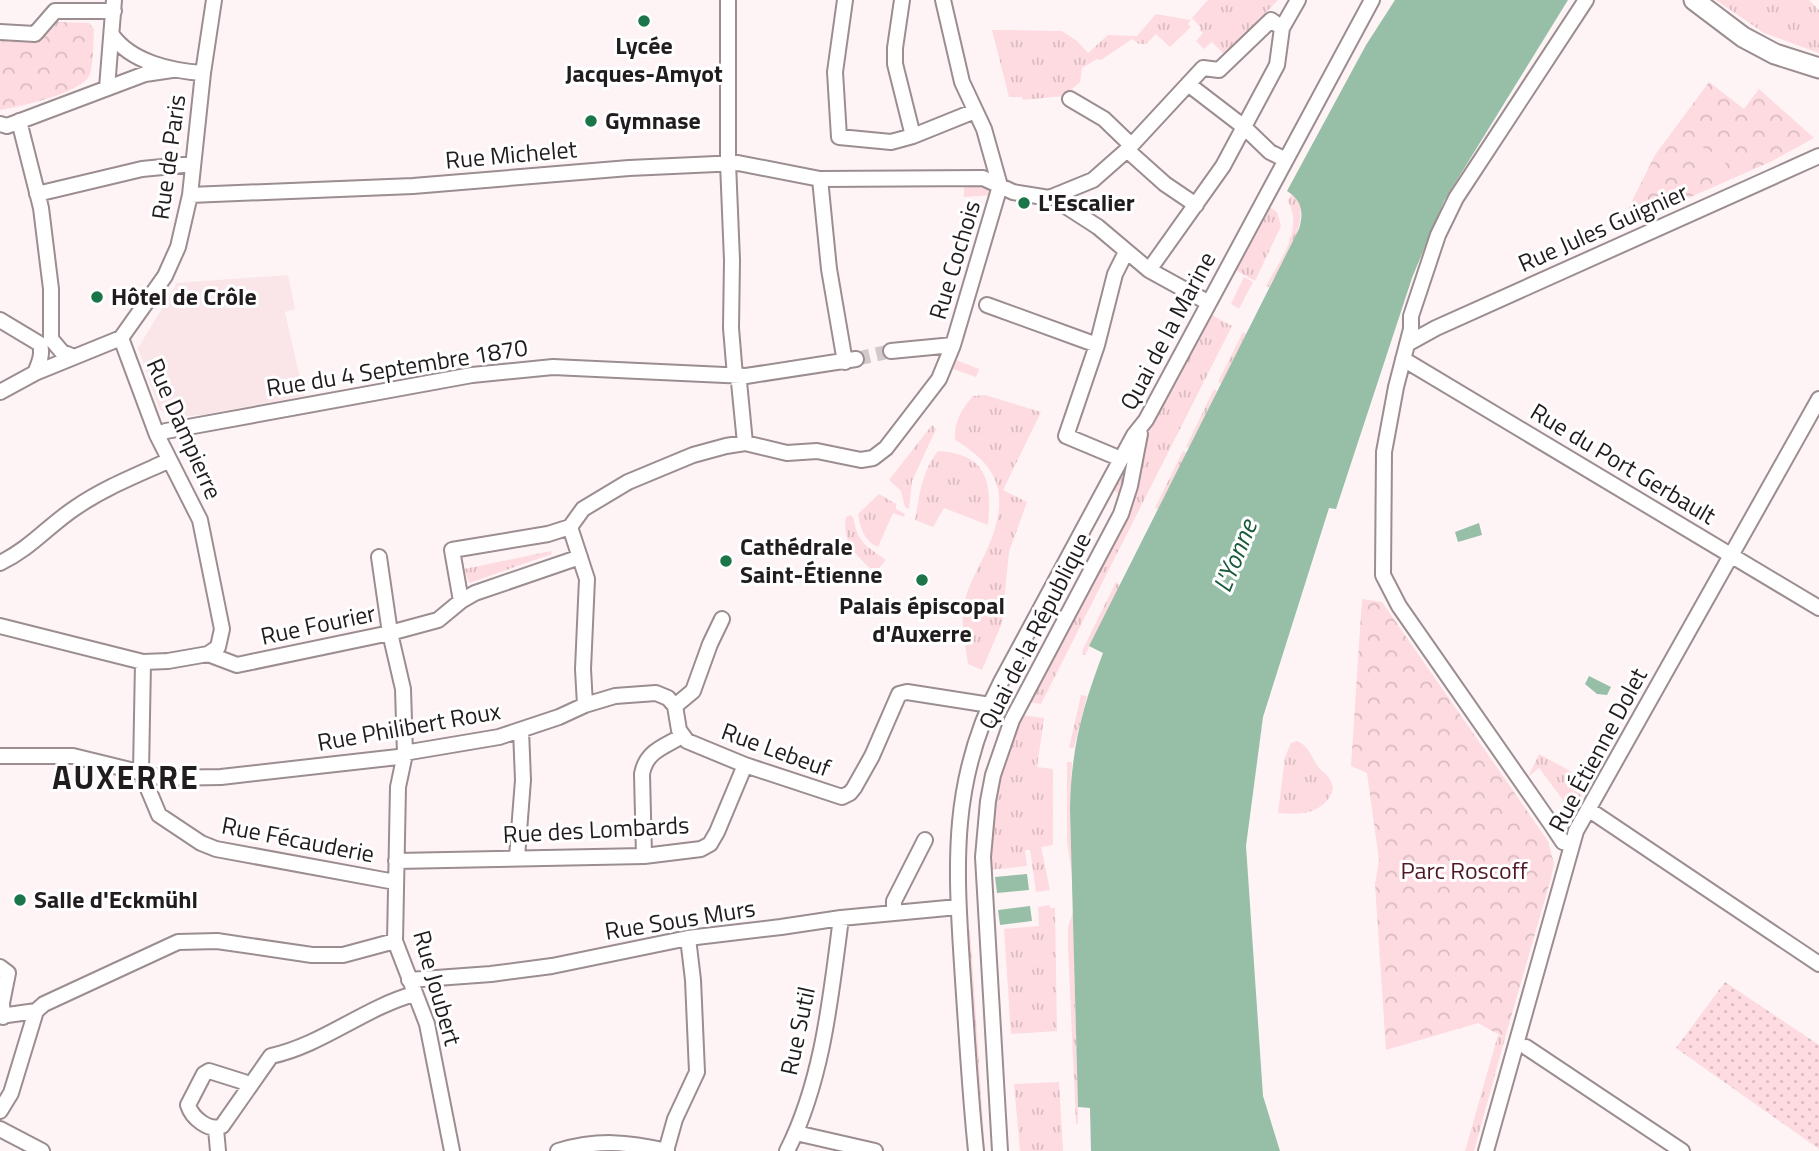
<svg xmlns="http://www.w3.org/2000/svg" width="1819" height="1151" viewBox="0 0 1819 1151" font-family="'Titillium Web',sans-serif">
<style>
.built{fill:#fae6e9}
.grass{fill:url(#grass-tufts)}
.park{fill:url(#park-crowns)}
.garden{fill:url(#garden-dots)}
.pitch{fill:#fddbe0}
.water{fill:#97bea6}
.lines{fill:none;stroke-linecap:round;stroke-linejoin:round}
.street-tunnel{stroke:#d2c9cb;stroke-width:14;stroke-dasharray:14 7;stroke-linecap:butt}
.street-casing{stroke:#9b8d90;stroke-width:18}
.secondary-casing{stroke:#9b8d90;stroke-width:23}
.street{stroke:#fff;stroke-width:14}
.secondary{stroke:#fff;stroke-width:19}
.poi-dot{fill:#1a7549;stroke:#fff;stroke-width:2.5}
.labels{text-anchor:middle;stroke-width:6;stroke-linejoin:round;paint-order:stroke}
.poi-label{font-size:24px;font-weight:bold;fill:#211c1d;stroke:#fff;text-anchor:start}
.street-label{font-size:24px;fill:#211c1d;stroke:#fff}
.park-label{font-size:24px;fill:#501827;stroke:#fff}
.water-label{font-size:26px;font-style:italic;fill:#195939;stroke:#fff}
.district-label{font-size:32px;font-weight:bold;letter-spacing:2px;fill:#211c1d;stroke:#fff}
</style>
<defs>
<pattern id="grass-tufts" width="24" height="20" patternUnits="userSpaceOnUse" patternTransform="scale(1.75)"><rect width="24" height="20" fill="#fddbe0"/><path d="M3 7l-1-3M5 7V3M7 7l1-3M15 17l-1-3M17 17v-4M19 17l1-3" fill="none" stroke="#d9bbc0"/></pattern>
<pattern id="park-crowns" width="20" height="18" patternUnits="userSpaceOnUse" patternTransform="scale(1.75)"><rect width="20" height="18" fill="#fddbe0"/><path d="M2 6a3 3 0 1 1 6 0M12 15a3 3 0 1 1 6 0" fill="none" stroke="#d9bbc0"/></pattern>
<pattern id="garden-dots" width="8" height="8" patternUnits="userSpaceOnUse" patternTransform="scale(1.75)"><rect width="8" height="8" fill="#fddbe0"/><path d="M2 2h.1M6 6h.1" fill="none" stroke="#d9bbc0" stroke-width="1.8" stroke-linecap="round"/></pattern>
</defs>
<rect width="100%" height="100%" fill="#fef4f6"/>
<path class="built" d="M288,275L295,309L285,312L304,396L202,415L172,417L159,409L138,348L176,285L175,283Z"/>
<path class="grass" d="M1208,0H1278L1225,55L1212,42L1204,49L1196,41L1203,33L1199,30L1201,28L1192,18L1188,24L1191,27L1170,47L1156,34L1146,44H1139L1132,39L1101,60L1097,59L1082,68L1080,82L1064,96L1023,100L1022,97H1009L992,30L1062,31L1077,41L1088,53L1108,35L1137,36L1156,14L1190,20Z
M1716,0H1809L1819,10V53L1764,33Z
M968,180L993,189L992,195L964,197V182Z
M1292,194C1317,214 1281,265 1269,287L1266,286C1280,260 1304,230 1288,201Z
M1268,206L1277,212L1281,226L1255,281L1234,269Z
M1210,314L1232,326L1041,704L1028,702L1125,516L1144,438Z
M1243,332L1246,334L1221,384L1218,382Z
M956,360L979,369L976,377L953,369Z
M1214,389L1217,391L1189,448L1186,447Z
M985,395L1041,412L1003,490L1027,502L1009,552L1002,623L982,670L968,664C966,648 961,627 963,610C966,587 980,566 989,545C1009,496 1001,467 955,440C954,422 961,410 973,396Z
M932,425L936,429L912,481L909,509L905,507L901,491L889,480Z
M938,451C988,454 992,482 988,525L944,508L933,527L915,520C919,497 922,470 938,451Z
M1183,451L1187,453L1158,509L1155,508Z
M1126,460L1129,461L1122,495L1114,491L1006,692L1016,698L1014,701L997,699Z
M879,494L896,504V509L905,514L904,517L893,513L878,547C864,541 860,527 858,514Z
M850,515L853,517C858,543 865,545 886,560L879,568H870C854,554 842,539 846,517Z
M551,551L552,554L469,583L464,569Z
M1116,582L1120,585L1085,655H1083L1082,651Z
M1081,695L1087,696L1074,748H1069Z
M1022,715L1044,718L1037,767L1053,769V845L1041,847L1050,890L1036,892L1030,850H1025L1027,866L989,870L995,786L1010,739Z
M1297,741C1311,747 1311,759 1320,769C1328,777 1331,777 1333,789C1325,814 1301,815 1278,813L1285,757L1291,743Z
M1539,754L1590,782L1572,812L1539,768L1528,777Z
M1067,762H1072L1070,809L1072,875L1067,842Z
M1050,905V908H1055L1057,1031L1011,1034L1004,929L1039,926L1038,907Z
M1073,912L1078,1107V1123L1076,1124L1068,947V927Z
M965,930H970L985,1151H980Z
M1498,1035L1505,1038L1474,1151H1465Z
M1059,1082L1063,1151H1020L1014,1084Z"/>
<path class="park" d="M57,22L89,23L94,29C93,43 94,60 90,74C85,92 19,107 0,110V41C27,40 40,47 57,22Z
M1709,82L1744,109L1759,89L1814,138L1770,162L1618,229L1655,155Z
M1362,599L1382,602L1548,841L1554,864L1551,878L1505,1038L1478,1023L1386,1050L1375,884L1379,860L1367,773L1351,766Z"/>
<path class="garden" d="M1725,982L1819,1045V1149L1676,1048Z"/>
<path class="pitch" d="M1696,144L1727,160L1722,170L1691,154Z
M1244,277L1253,282L1239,309L1231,304Z"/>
<path class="water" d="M1395,0H1568L1444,201L1412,278L1336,509L1329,508L1263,717L1246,846L1263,1096L1280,1151H1091L1090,1108L1078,1107L1070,809C1071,750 1082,708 1103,653L1089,646L1299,229C1304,213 1302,200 1287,191L1366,45Z
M1479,523L1482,535L1458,542L1455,532Z
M1589,676L1611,687L1607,695L1597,694L1585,684Z
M1027,874L1029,890L997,893L995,877Z
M1030,906L1032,921L1000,925L998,910Z"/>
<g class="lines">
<path class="street-tunnel" d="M856,359L891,351
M603,1151V1150"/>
<g class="street-casing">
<path id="street" d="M728,0V163L732,260L731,328L735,376L739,382L745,443
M845,0L835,72L839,137L891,142L913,136L975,111
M902,0L895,48V64L913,136
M0,32L35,34L55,11H114
M112,35C131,62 171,71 203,73
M1188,84L1244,127L1270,152L1286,160
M107,88L114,0
M1070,99L1104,119L1131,145
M19,121L41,208L51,289V339L62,352L72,356
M0,124L7,126L145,74L172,70
M1127,150L1165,184L1196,205
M820,179L829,269L845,362
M37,194L142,169L193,164
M190,195L413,186L629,168L738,163L820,179L983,178L1013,192L1049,198L1093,180L1127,150L1203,68L1219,70L1271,20L1282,28
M1064,205L1098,227L1149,270L1209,303
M1149,270L1223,166L1277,65L1282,28L1298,0
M987,305L1097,345
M0,320L40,344C43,355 39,363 35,373
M1407,344L1436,328L1819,156
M891,351L953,345
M1403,359L1819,608
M0,392L35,373L121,338L165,276L178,247L190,195L203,73L214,0
M157,435L166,431L472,375L553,367L746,376L856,359
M1121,459L1066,436L1097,345L1115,274L1126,252
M570,527L583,509L628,482L693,455L726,446L745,443L787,453L817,451L861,460L873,458L886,448L939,379L953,345L1000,186L984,129L962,82L943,0
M570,527L587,579L583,669L585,705
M379,557L390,633L403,689L405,754L398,787L395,941L427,1024L452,1151
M0,563C31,548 48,526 75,508C104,488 137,475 168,461
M461,601L452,550L548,534L570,527
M0,626L143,662L168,661L208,654L218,647L222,629L200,520L157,435L121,338
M208,654L237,665L390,633L438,620L461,601L475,593L580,557
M143,662L141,772L159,815L201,843L216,849L395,882
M675,706L693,691L710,644L722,619
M0,756H73L163,778L221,777L398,757L410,752L499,737L559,717L585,705L615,696L656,693L668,698L675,706L679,730L687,741L745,765L842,797L850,793L854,788L872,756L899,694L907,692L990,705
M1588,809L1819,964
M1572,845L1563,842L1551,824L1399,606L1383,575L1384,452L1396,387L1411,329V316L1438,235L1456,198L1586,0
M644,856L642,774C646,751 664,747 682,736
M517,857L523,780L521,730
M396,861L644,856L701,849L710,844L717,832L745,765
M894,912V901L925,840
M0,967L8,973L2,1003L3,1017
M409,980L491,974L552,966L688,938L781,927L841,918L958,907
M0,1016L36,1011L44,1004L178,942L217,941L312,955H343L395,941
M1526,1047L1682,1151
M249,1086L244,1082L209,1071L204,1074L188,1105C192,1118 209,1132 222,1126L271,1056C322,1045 364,1008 414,994
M0,1111L11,1093L36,1011
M0,1129L42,1151
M216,1129L218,1151
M796,1133L875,1151
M558,1151C598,1139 628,1142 667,1151
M666,1151L675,1119L697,1072L693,980L688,938
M787,1151C823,1080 831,995 841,918
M976,1151C970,1094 967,1037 963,980C956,870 948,784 1001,682L1134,435L1146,420L1372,0
M1000,1151L983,857L988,801L993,775L1012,720L1121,514L1130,486L1140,434
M1486,1151L1576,831L1819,399"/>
</g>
<g class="secondary-casing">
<path id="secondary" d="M1694,0L1743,37L1775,54L1819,68"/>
</g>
<use href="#street" class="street"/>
<use href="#secondary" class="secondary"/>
</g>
<g class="poi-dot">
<circle cx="644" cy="21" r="7"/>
<circle cx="591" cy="121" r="7"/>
<circle cx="1024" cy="203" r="7"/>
<circle cx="97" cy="297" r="7"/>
<circle cx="726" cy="561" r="7"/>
<circle cx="922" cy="580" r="7"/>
<circle cx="20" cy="900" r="7"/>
</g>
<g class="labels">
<g class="poi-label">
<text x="644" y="54" text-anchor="middle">Lycée<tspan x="644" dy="28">Jacques-Amyot</tspan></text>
<text x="605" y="129">Gymnase</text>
<text x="1038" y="211">L'Escalier</text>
<text x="111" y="305">Hôtel de Crôle</text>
<text x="740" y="555">Cathédrale<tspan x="740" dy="28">Saint-Étienne</tspan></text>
<text x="922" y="614" text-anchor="middle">Palais épiscopal<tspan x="922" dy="28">d'Auxerre</tspan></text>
<text x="34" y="908">Salle d'Eckmühl</text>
</g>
<g class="street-label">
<text transform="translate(511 155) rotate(-5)" y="8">Rue Michelet</text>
<text transform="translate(169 157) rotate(-82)" y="8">Rue de Paris</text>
<text transform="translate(1603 228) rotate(-24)" y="8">Rue Jules Guignier</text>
<text transform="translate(955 260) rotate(-73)" y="8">Rue Cochois</text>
<text transform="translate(1168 331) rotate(-62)" y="8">Quai de la Marine</text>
<text transform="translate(397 368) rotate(-9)" y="8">Rue du 4 Septembre 1870</text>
<text transform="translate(184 429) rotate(66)" y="8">Rue Dampierre</text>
<text transform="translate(1623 464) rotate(31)" y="8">Rue du Port Gerbault</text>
<text transform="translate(318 625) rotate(-12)" y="8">Rue Fourier</text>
<text transform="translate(1035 631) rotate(-63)" y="8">Quai de la République</text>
<text transform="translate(409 727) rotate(-10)" y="8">Rue Philibert Roux</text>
<text transform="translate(776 750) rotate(20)" y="8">Rue Lebeuf</text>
<text transform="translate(1598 750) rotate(-62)" y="8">Rue Étienne Dolet</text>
<text transform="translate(596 830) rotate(-3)" y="8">Rue des Lombards</text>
<text transform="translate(298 840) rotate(11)" y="8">Rue Fécauderie</text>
<text transform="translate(680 920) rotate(-9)" y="8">Rue Sous Murs</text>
<text transform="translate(437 988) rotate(74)" y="8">Rue Joubert</text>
<text transform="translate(798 1031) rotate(-78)" y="8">Rue Sutil</text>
</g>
<g class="park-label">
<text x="1464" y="879">Parc Roscoff</text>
</g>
<g class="water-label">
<text transform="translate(1235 556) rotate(-68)" y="9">L'Yonne</text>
</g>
<g class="district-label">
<text x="126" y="789">AUXERRE</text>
</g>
</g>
</svg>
